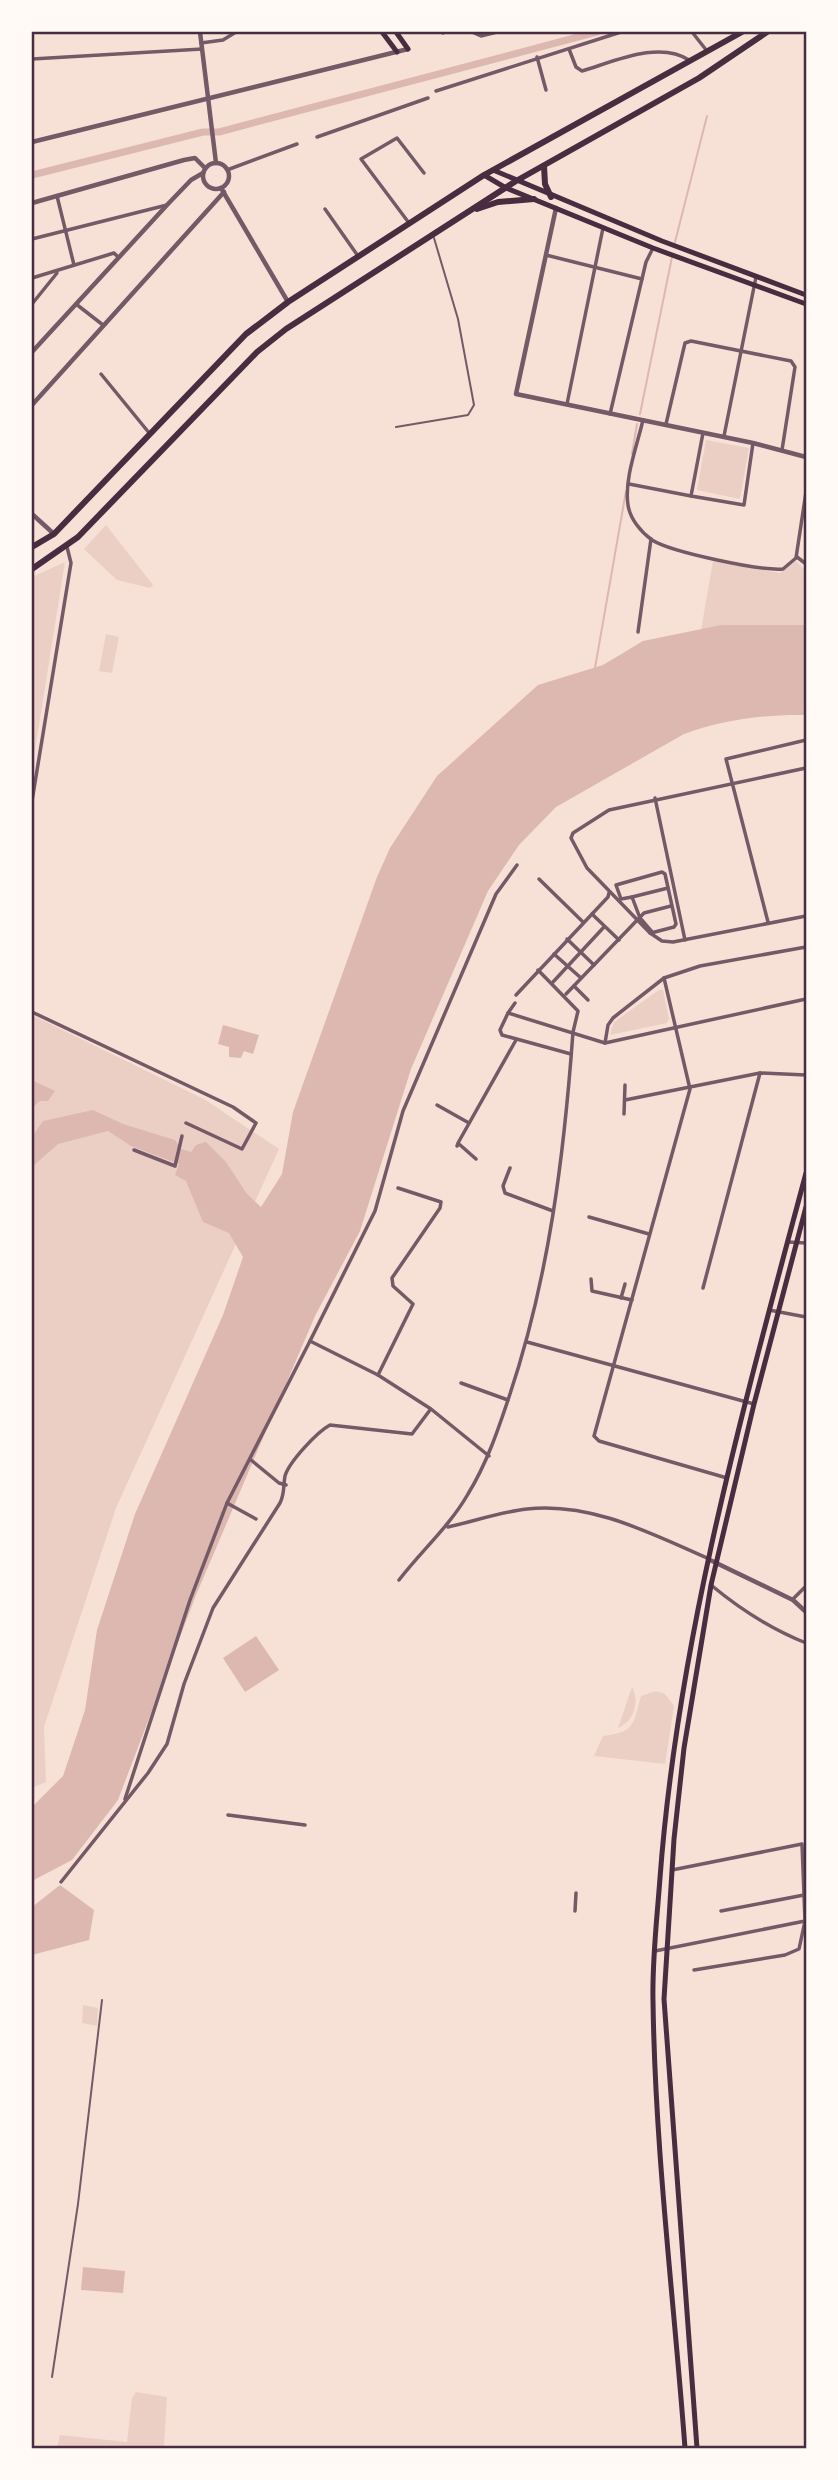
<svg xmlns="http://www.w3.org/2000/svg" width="838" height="2480" viewBox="0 0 838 2480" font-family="'Sofia Sans Condensed',sans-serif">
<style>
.green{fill:#ebcfc5}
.water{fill:#dcb8b0}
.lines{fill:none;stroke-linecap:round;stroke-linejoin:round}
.stream{stroke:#dcb8b0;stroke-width:2}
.canal{stroke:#dcb8b0;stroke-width:7}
.service{stroke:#755966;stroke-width:2}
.minor{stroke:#755966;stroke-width:3.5}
.tertiary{stroke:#755966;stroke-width:4.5}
.secondary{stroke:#4a2c40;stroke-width:5}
.primary{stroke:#4a2c40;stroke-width:6}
.neatline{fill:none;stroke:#4a2c40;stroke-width:2.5}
</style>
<rect width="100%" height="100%" fill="#f7e1d7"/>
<g class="green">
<path d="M706 440 749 448 740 499 697 490Z"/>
<path d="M106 525 153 585 150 588 117 580 84 549Z"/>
<path d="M713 561 780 573 796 561 806 571V625H721L701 630Z"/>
<path d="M65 562 32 769V577Z"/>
<path d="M106 634 119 637 112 673 99 671Z"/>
<path d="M659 990H663L669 1019 667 1023 610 1035 614 1022Z"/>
<path d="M32 1015 204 1099 279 1149 116 1508 44 1727 46 1782 32 1788Z"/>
<path d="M632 1687C640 1702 634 1721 618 1728Z"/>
<path d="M656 1691 665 1694 674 1706 665 1764 594 1756 603 1736C636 1732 633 1724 641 1696Z"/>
<path d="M83 2005 98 2008 97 2026 82 2023Z"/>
<path d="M136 2392 167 2397 164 2446 189 2448H57L60 2435 127 2442 132 2398Z"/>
</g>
<g class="water">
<path d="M721 625H806V715C767 714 721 720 684 734L556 807 519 845 488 891 411 1069 360 1231 315 1316 196 1595 118 1800 72 1860 32 1881V1807L63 1776 85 1710 97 1630 135 1514 223 1315 243 1257 229 1233 203 1222 186 1181 175 1175 179 1164 131 1146 108 1131 58 1144 32 1167V1137L43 1121 93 1110 123 1124 175 1140 181 1149 191 1152 196 1145 206 1142 226 1162 247 1194 261 1207 282 1174 293 1112 377 877 390 848 437 776 538 685 603 665 643 641Z"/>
<path d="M223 1025 259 1035 253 1054 244 1051 241 1058 229 1057V1047L218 1044Z"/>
<path d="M32 1080 55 1091 48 1101H40L32 1108Z"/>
<path d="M256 1636 279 1670 245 1692 223 1658Z"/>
<path d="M60 1885 94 1910 89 1940 32 1955V1907Z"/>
<path d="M83 2267 125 2271 123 2293 81 2290Z"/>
</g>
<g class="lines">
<g class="stream">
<path d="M675 242 707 116"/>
<path d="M640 414 672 257"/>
<path d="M632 454 637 424"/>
<path d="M595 668 626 491"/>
</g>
<path class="canal" d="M32 175 203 132H219L597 32"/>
<g class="service">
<path d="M396 427 468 415 474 405 458 319 434 238"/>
<path d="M52 2377 78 2204 102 2000"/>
</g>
<g class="minor">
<path d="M472 32 481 36 497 32"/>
<path d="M692 32 707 51"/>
<path d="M443 33 445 32"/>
<path d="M201 43 223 40 236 32"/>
<path d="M569 49 576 67 582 71C613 62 659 40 689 60"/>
<path d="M537 57 546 90"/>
<path d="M32 59 202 49"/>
<path d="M436 91 621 32"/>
<path d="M317 137 428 98"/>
<path d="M227 170 297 144"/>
<path d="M57 196 74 265"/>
<path d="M325 209 358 256"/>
<path d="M409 223 361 159 397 138 424 173"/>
<path d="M32 239 167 205"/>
<path d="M546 255 642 279"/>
<path d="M32 278 114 253 118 257"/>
<path d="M32 304 57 273"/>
<path d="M76 304 103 325"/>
<path d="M101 374 150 434"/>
<path d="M567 404 603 228"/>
<path d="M610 414 646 262 653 248"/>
<path d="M643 420C637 446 624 479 628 505 630 519 641 532 652 540 671 552 760 571 783 569L796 558 806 492"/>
<path d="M666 424 685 343 691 341 791 361 795 367 782 450"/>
<path d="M703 433 691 496 744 505 753 443"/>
<path d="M724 436 756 277"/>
<path d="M629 484 691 496"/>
<path d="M797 557 806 564"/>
<path d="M638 632 651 539"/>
<path d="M806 768 609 810 573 833 571 838 587 868 650 933 662 941 673 942 806 916"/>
<path d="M655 798 685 940"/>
<path d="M32 801 71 563 67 547"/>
<path d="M539 879 583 922"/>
<path d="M632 897 668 888"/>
<path d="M592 914 619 940"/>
<path d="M768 922 726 759 806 740"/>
<path d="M650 933H651L674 927 676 924 665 874 662 872 616 885 621 899 632 897 640 918 653 933"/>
<path d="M567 939 594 965"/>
<path d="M554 954 581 978"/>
<path d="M664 978 690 1089 594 1436 599 1441 727 1478"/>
<path d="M553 982 604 927"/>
<path d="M574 986 588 1000"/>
<path d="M566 994 644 913 671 906"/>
<path d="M516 995 608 897 609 893"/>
<path d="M32 1012 233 1107 256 1123 242 1149 186 1123"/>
<path d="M508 1013 515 1003"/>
<path d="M605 1043 608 1025 613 1018 664 978 700 966 806 947"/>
<path d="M571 1054 502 1035 500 1030 508 1013 605 1043 806 999"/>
<path d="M625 1100 760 1073 806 1075"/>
<path d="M437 1105 469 1123"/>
<path d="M624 1114 625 1085"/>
<path d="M134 1150 175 1166 182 1136"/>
<path d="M476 1159 459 1144 457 1146 458 1143 516 1040"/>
<path d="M510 1168 503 1186 505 1193 553 1211"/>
<path d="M589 1217 649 1234"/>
<path d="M788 1242 806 1243"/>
<path d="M591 1279 592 1291 632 1300"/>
<path d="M703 1288 760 1073"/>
<path d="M621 1298 625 1284"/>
<path d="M769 1310 806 1317"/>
<path d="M527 1342 754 1404"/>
<path d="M378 1375 413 1304 393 1286 392 1278 440 1208 441 1202 398 1188"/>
<path d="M461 1383 508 1400"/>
<path d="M489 1456 431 1409 378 1375 310 1341 375 1211 403 1111 496 894 517 865"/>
<path d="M251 1460 279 1483 286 1485"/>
<path d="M227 1503 256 1519"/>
<path d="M448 1527C475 1521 500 1512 527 1509 591 1502 650 1533 707 1558"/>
<path d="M399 1580C422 1550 449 1527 468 1494 487 1463 498 1430 509 1397 549 1278 564 1156 573 1032L578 1011 538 970"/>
<path d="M711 1585C741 1610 771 1629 806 1643"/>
<path d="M793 1599 806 1586"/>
<path d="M125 1799 190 1600 227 1503 310 1341"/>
<path d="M228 1815 305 1825"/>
<path d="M672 1870 802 1844 805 1921 799 1949 785 1955 694 1970"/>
<path d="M61 1882 148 1773 167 1744 184 1684 213 1608 280 1503C285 1493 283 1486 285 1476 289 1462 317 1432 330 1425L412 1434 430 1410"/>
<path d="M575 1911 576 1893"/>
<path d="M721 1911 804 1895"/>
<path d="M655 1951 805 1921"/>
</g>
<g class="tertiary">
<path d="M200 32 216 163"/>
<path d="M32 142 408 49"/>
<circle cx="216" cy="176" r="13"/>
<path d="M221 188 288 302"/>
<path d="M32 203 184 160 195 158 205 168"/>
<path d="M556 208 516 394 753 443 806 457"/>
<path d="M32 352 167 205 191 180 203 173"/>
<path d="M32 405 224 192"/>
<path d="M32 514 54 534"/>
<path d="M708 1559 793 1600 806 1612"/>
</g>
<g class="secondary">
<path d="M382 32 397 52"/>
<path d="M396 32 408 49"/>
<path d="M493 170 662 241 806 295"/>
<path d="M484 175 506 188 653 248 806 304"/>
<path d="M685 2448C674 2300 655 2150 653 2001 652 1960 657 1919 660 1878 678 1638 744 1405 806 1173"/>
<path d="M697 2448 664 1999 674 1839 684 1748 711 1585 754 1404 806 1207"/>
</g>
<g class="primary">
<path d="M544 166 545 184 551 197"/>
<path d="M477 209 498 202 534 199"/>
<path d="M32 547 54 534 246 334 288 302 484 175 742 32"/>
<path d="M32 569 78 537 257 352 286 329 516 181 699 78 767 32"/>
</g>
</g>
<rect width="838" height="2480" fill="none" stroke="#fffaf5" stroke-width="66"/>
<rect x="33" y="33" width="772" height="2414" class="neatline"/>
</svg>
